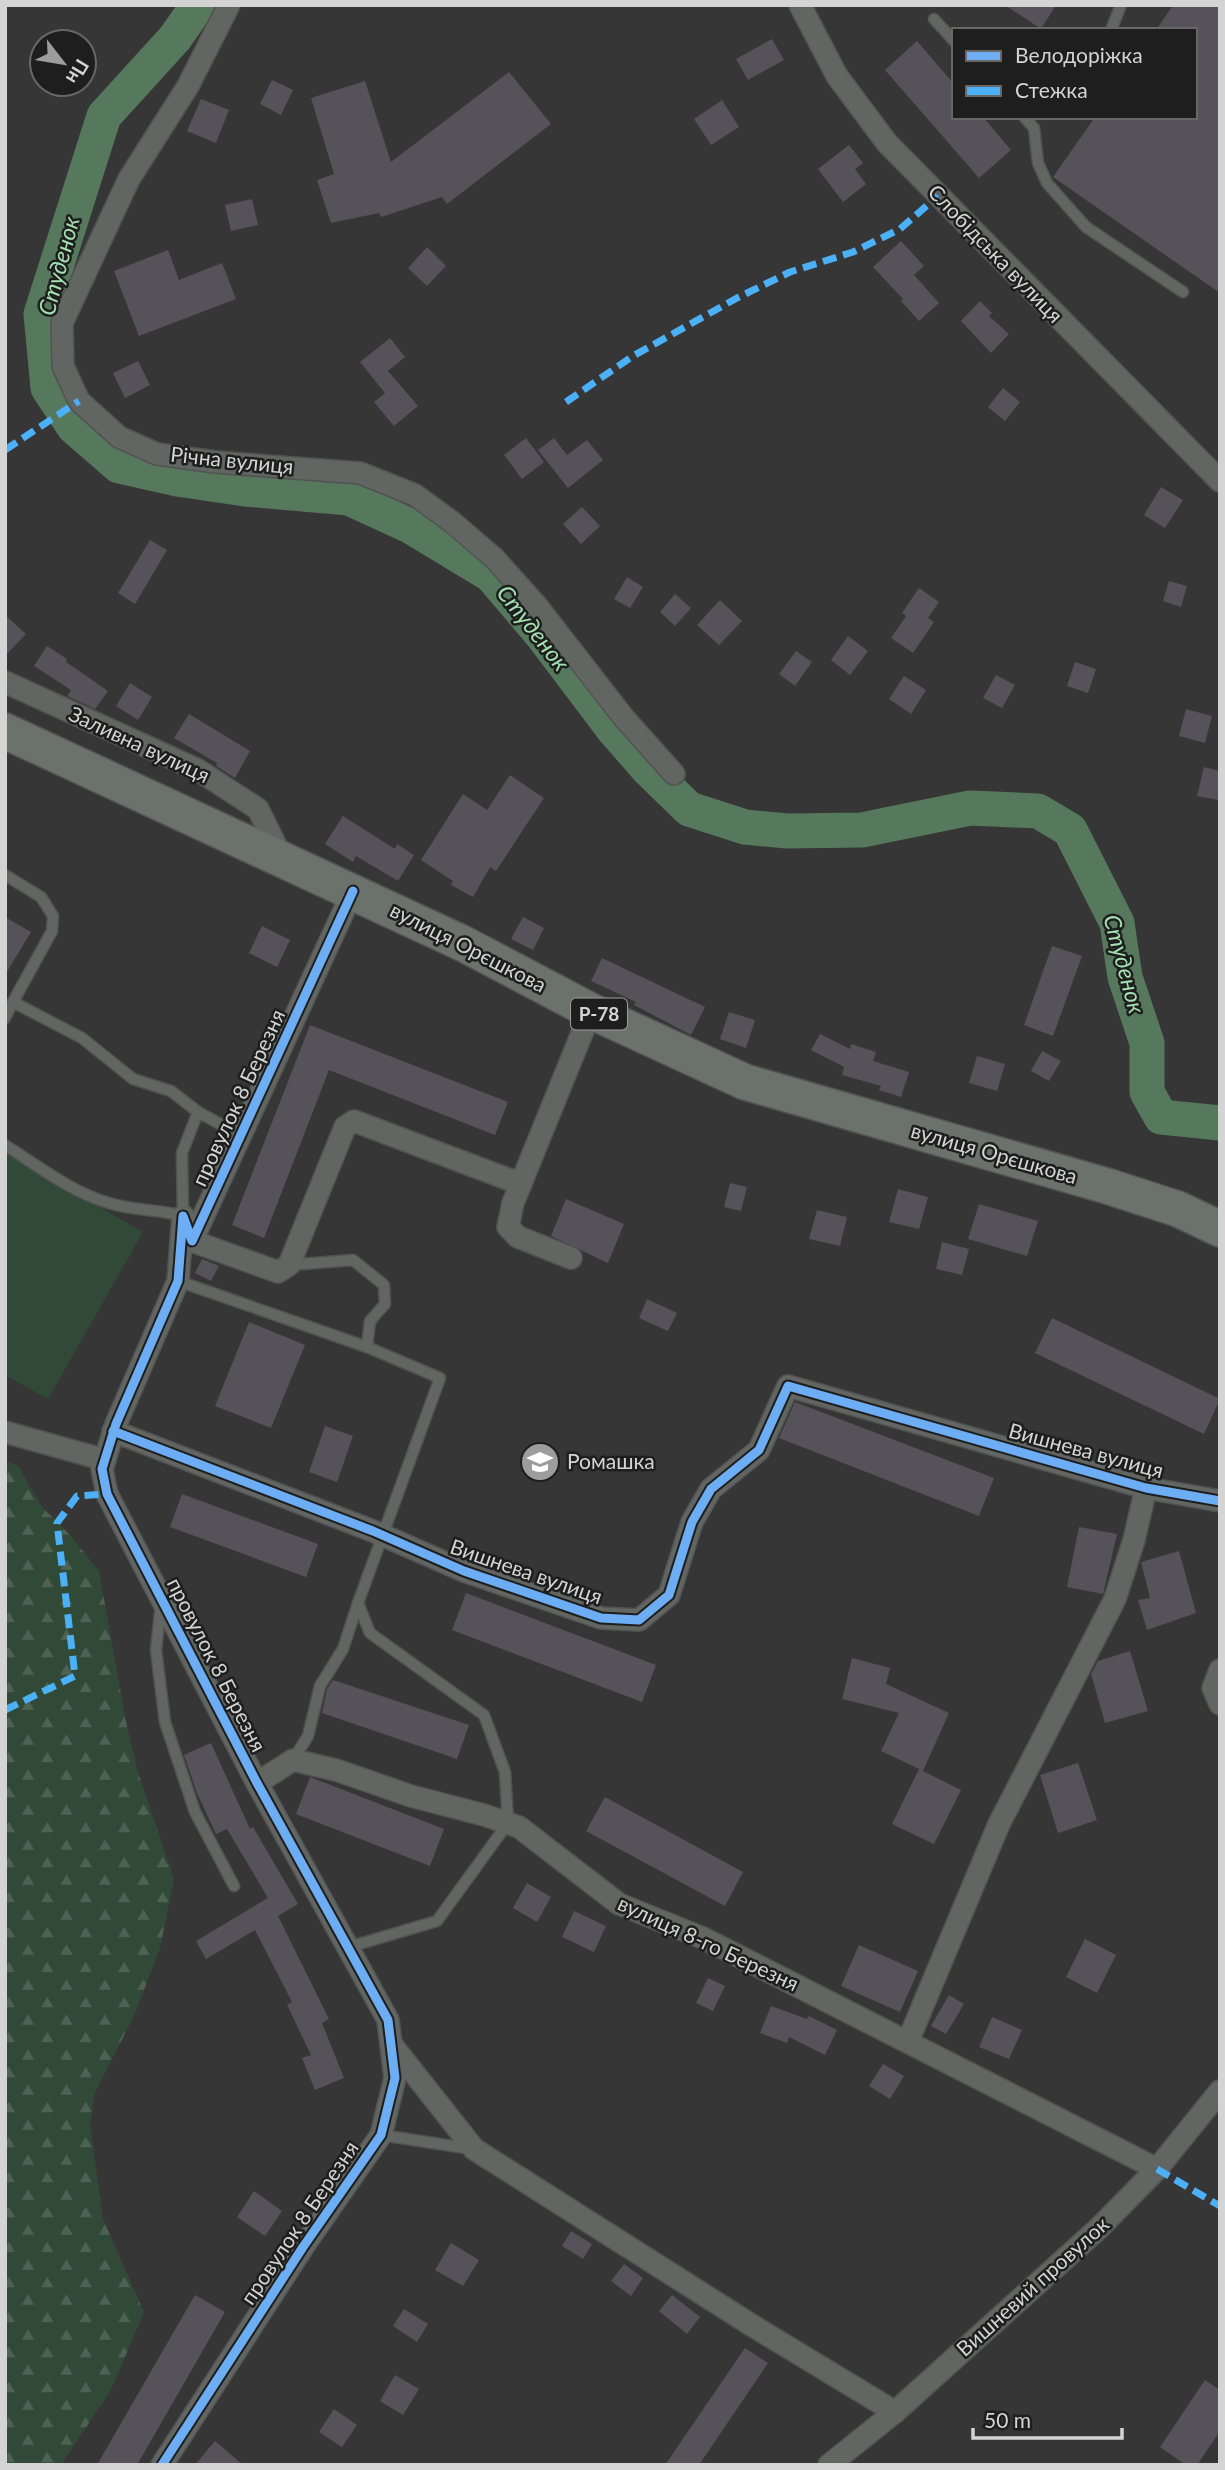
<svg xmlns="http://www.w3.org/2000/svg" width="1225" height="2470" viewBox="0 0 1225 2470" font-family="Lato,sans-serif">
<style>
.green{fill:#314937}
.forest{fill:url(#forest-firs)}
.lines{fill:none;stroke-linecap:round;stroke-linejoin:round}
.river{stroke:#56785d;stroke-width:35}
.building{fill:#55525a}
.lane-casing{stroke:#525252;stroke-width:13}
.street-casing{stroke:#525252;stroke-width:24}
.primary-casing{stroke:#525252;stroke-width:38}
.lane{stroke:#626663;stroke-width:10}
.street{stroke:#626663;stroke-width:21}
.primary{stroke:#6b726c;stroke-width:35}
.quiet{stroke:#4cb0f7;stroke-width:7;stroke-dasharray:14 7;stroke-linecap:butt}
.cycleway-casing{stroke:#1d1e1d;stroke-width:13}
.cycleway{stroke:#6dadf4;stroke-width:9}
.labels{text-anchor:middle;stroke-width:5;stroke-linejoin:round;paint-order:stroke}
.shield{fill:#1d1e1d;stroke:#9c9d9c;stroke-width:2}
.shield-label{font-size:19px;font-weight:bold;fill:#d3d4d3}
.street-label{font-size:21px;fill:#d3d4d3;stroke:#1d1e1d}
.poi-label{font-size:21px;fill:#d3d4d3;stroke:#1d1e1d;text-anchor:start}
.water-label{font-size:23px;font-style:italic;fill:#a4e1b1;stroke:#1d1e1d}
</style>
<defs>
<pattern id="forest-firs" width="22" height="20" patternUnits="userSpaceOnUse" patternTransform="scale(1.75)"><rect width="22" height="20" fill="#314937"/><path d="M5 1l3.5 6h-7zM16 11l3.5 6h-7z" fill="#4e6253"/></pattern>
</defs>
<rect width="100%" height="100%" fill="#363636"/>
<path class="green" d="M5 1153 143 1232 48 1399 5 1375Z"/>
<path class="forest" d="M5 1461 18 1466 42 1507 71 1536 99 1571 126 1722 138 1772 174 1879 160 1948 134 2016 95 2092 90 2125 103 2219 144 2312 111 2390 61 2465H5Z"/>
<g class="lines">
<path class="river" d="M198 5 175 38 104 116 41 314 48 388 74 427 119 466 177 479 245 489 349 498 410 526 491 575 542 635 613 729 648 769 689 809 745 827 787 831 862 830 970 808 1038 811 1070 830 1117 923 1125 977 1147 1043V1092L1161 1117 1220 1123"/>
</g>
<g class="building">
<path d="M1005 5H1056L1041 29Z"/>
<path d="M1173 5H1220V293L1053 177 1095 117H1195V30H1156Z"/>
<path d="M772 39 784 60 748 80 736 59Z"/>
<path d="M917 41 954 84V117H983L1011 150 979 178 885 70Z"/>
<path d="M509 72 551 124 447 204 442 197 381 217 379 213 331 223 317 180 334 174 311 98 365 81 391 162Z"/>
<path d="M272 80 293 90 281 115 260 104Z"/>
<path d="M201 99 229 110 216 143 187 131Z"/>
<path d="M722 100 739 127 711 145 694 119Z"/>
<path d="M849 145 863 163 855 169 866 184 843 202 818 169Z"/>
<path d="M252 199 258 225 231 231 225 205Z"/>
<path d="M901 241 924 266 914 275 939 303 919 321 901 301 903 299 873 267Z"/>
<path d="M427 247 446 266 427 286 408 268Z"/>
<path d="M168 250 179 280 222 263 236 299 139 336 114 271Z"/>
<path d="M980 301 992 313 989 316 1009 334 991 353 961 321Z"/>
<path d="M390 338 405 357 388 371 418 406 394 426 374 402 385 393 360 362Z"/>
<path d="M138 361 150 385 125 398 113 373Z"/>
<path d="M1003 388 1020 402 1005 421 988 407Z"/>
<path d="M526 438 544 462 522 479 504 455Z"/>
<path d="M554 438 567 455 587 440 603 460 568 488 538 450Z"/>
<path d="M1161 487 1183 500 1165 528 1144 515Z"/>
<path d="M582 507 600 526 581 544 563 524Z"/>
<path d="M150 540 167 550 135 604 118 593Z"/>
<path d="M627 577 643 587 630 608 614 599Z"/>
<path d="M1169 581 1187 586 1181 607 1163 601Z"/>
<path d="M919 588 939 602 928 618 934 622 913 653 891 638 906 616 902 613Z"/>
<path d="M675 594 691 608 675 626 660 612Z"/>
<path d="M720 600 742 621 719 645 697 625Z"/>
<path d="M5 615 26 634 5 656Z"/>
<path d="M848 636 868 651 850 675 831 660Z"/>
<path d="M47 646 67 659 66 662 108 691 95 709 67 696 71 690 34 666Z"/>
<path d="M796 651 812 662 795 686 779 674Z"/>
<path d="M1075 662 1096 669 1088 693 1067 686Z"/>
<path d="M996 675 1015 685 1002 708 983 698Z"/>
<path d="M904 676 926 690 911 714 889 699Z"/>
<path d="M130 683 152 697 138 720 116 706Z"/>
<path d="M1186 709 1212 716 1205 743 1179 736Z"/>
<path d="M189 714 250 751 235 778 216 766 217 763 174 738Z"/>
<path d="M1204 767 1220 771 1218 800 1197 796Z"/>
<path d="M510 775 544 798 496 871 490 867 473 897 451 885 453 881 421 860 463 794 487 810Z"/>
<path d="M343 816 395 849 397 844 414 855 398 881 356 856 353 862 325 844Z"/>
<path d="M5 917 31 932 5 975Z"/>
<path d="M523 917 544 928 533 950 511 939Z"/>
<path d="M262 926 290 940 277 967 249 953Z"/>
<path d="M1052 946 1082 956 1053 1036 1024 1025Z"/>
<path d="M602 958 705 1007 691 1035 634 1005 636 1002 591 981Z"/>
<path d="M729 1012 755 1020 746 1048 720 1039Z"/>
<path d="M310 1025 508 1102 495 1135 329 1070 264 1238 232 1225Z"/>
<path d="M820 1034 850 1049 851 1044 876 1052 873 1061 909 1072 901 1097 879 1090 881 1086 842 1075 844 1067 811 1050Z"/>
<path d="M1042 1051 1061 1061 1049 1081 1031 1071Z"/>
<path d="M977 1056 1005 1064 997 1091 969 1083Z"/>
<path d="M730 1183 747 1187 741 1211 724 1207Z"/>
<path d="M898 1189 928 1197 919 1229 889 1222Z"/>
<path d="M566 1199 624 1224 608 1263 551 1236Z"/>
<path d="M979 1204 1038 1221 1027 1256 968 1239Z"/>
<path d="M817 1210 847 1217 840 1246 809 1239Z"/>
<path d="M942 1242 969 1249 962 1275 936 1269Z"/>
<path d="M202 1259 219 1266 211 1281 195 1273Z"/>
<path d="M647 1299 677 1313 668 1331 639 1318Z"/>
<path d="M1052 1318 1220 1399 1204 1434 1035 1353Z"/>
<path d="M249 1322 305 1345 271 1428 215 1406Z"/>
<path d="M795 1402 994 1478 979 1516 779 1438Z"/>
<path d="M325 1426 353 1436 337 1482 309 1472Z"/>
<path d="M182 1494 318 1544 306 1577 170 1527Z"/>
<path d="M1079 1527 1117 1534 1103 1594 1067 1587Z"/>
<path d="M1179 1551 1196 1613 1147 1630 1138 1600 1150 1598 1141 1562Z"/>
<path d="M466 1593 656 1665 642 1702 452 1630Z"/>
<path d="M1130 1651 1148 1711 1105 1723 1091 1674 1098 1661Z"/>
<path d="M852 1658 890 1668 886 1684 949 1713 923 1771 961 1790 934 1844 892 1824 919 1769 881 1751 899 1713 842 1699Z"/>
<path d="M333 1680 469 1725 457 1759 322 1713 327 1689Z"/>
<path d="M211 1743 250 1829 253 1827 298 1904 278 1916 329 2019 322 2023 344 2078 315 2090 302 2058 311 2055 287 2005 292 2002 255 1930 206 1959 196 1941 268 1898 227 1829 216 1834 197 1793 184 1755Z"/>
<path d="M1078 1763 1097 1820 1058 1833 1040 1775Z"/>
<path d="M310 1777 444 1829 430 1866 296 1814Z"/>
<path d="M605 1797 743 1872 725 1906 586 1831Z"/>
<path d="M527 1883 551 1897 537 1922 513 1908Z"/>
<path d="M574 1911 606 1926 594 1952 562 1937Z"/>
<path d="M1085 1939 1116 1955 1097 1993 1066 1977Z"/>
<path d="M859 1945 918 1971 900 2012 841 1986Z"/>
<path d="M708 1978 725 1986 713 2011 696 2003Z"/>
<path d="M949 1995 964 2004 946 2034 931 2026Z"/>
<path d="M771 2006 807 2019 809 2016 837 2030 825 2055 789 2037 787 2043 760 2033Z"/>
<path d="M992 2017 1022 2030 1009 2059 979 2047Z"/>
<path d="M883 2064 904 2076 890 2099 869 2086Z"/>
<path d="M254 2191 282 2211 265 2236 237 2217Z"/>
<path d="M571 2231 592 2244 583 2259 562 2246Z"/>
<path d="M451 2243 479 2260 463 2286 435 2270Z"/>
<path d="M624 2264 643 2278 631 2296 611 2281Z"/>
<path d="M195 2295 225 2312 137 2465H97Z"/>
<path d="M672 2295 700 2317 687 2334 659 2311Z"/>
<path d="M404 2309 428 2324 417 2342 393 2326Z"/>
<path d="M745 2348 768 2363 699 2465H665Z"/>
<path d="M395 2375 419 2389 403 2415 380 2401Z"/>
<path d="M1205 2380 1220 2390V2431L1197 2465H1186L1160 2447Z"/>
<path d="M334 2409 357 2425 342 2447 319 2432Z"/>
<path d="M215 2441 243 2465H195Z"/>
</g>
<g class="lines">
<defs>
<g id="lane">
<path d="M934 19 954 41"/>
<path d="M1111 30 1121 5"/>
<path d="M1024 117 1034 128 1038 163 1047 183 1086 227 1183 292"/>
<path d="M5 875 41 897 53 916 52 931 13 1002 82 1038 133 1079 171 1091 198 1112 242 1136"/>
<path d="M5 1018 13 1002"/>
<path d="M5 1145C38 1166 71 1192 109 1203 133 1211 159 1209 183 1216L182 1153 198 1112"/>
<path d="M289 1265 353 1260 384 1285 385 1304 370 1321 367 1347"/>
<path d="M178 1281 367 1347 440 1378 358 1603 370 1633 484 1715 505 1772 508 1823 437 1921 349 1947"/>
<path d="M161 1604 156 1650 165 1722 195 1812 234 1886"/>
<path d="M293 1760 308 1736 320 1686 343 1649 358 1603"/>
<path d="M381 2135 472 2149"/>
</g>
<g id="street">
<path d="M229 5 188 86 129 179 62 323 63 366 79 401 119 437 157 454 215 462 360 473 415 495 452 522 494 558 537 606 624 718 674 774"/>
<path d="M800 5 837 76 887 143 1220 481"/>
<path d="M5 682 198 770 258 809 282 858"/>
<path d="M192 1241 278 1272 289 1265 345 1127 354 1121 521 1184"/>
<path d="M571 1258 518 1237 508 1227 513 1203 591 1011"/>
<path d="M113 1431 373 1531 464 1571 601 1618 639 1620 669 1595 692 1522 711 1489 759 1450 788 1386 1146 1488 1220 1501"/>
<path d="M5 1432 105 1460"/>
<path d="M1220 1670 1213 1688 1220 1704"/>
<path d="M257 1783 293 1760 336 1770 411 1796 484 1815 519 1827 619 1904 703 1938 1157 2169"/>
<path d="M908 2041 999 1824 1115 1599 1134 1540 1146 1488"/>
<path d="M391 2044 474 2149 753 2326 895 2412"/>
<path d="M162 2465 303 2247 381 2135 395 2078 388 2020 257 1783 107 1494 102 1469 116 1424 178 1281 183 1216 192 1241 353 891"/>
<path d="M829 2465 895 2412 1099 2228 1157 2169 1220 2091"/>
</g>
<path id="primary" d="M5 731 462 943 591 1011 745 1082 1107 1186 1178 1209 1220 1229"/>
</defs>
<use href="#lane" class="lane-casing"/>
<use href="#street" class="street-casing"/>
<use href="#primary" class="primary-casing"/>
<use href="#lane" class="lane"/>
<use href="#street" class="street"/>
<use href="#primary" class="primary"/>
<g class="quiet">
<path d="M566 402 633 356 737 298 790 272 853 252 900 229 938 196"/>
<path d="M5 450 79 401"/>
<path d="M5 1710 75 1676 57 1523 77 1496 107 1494"/>
<path d="M1157 2169 1220 2206"/>
</g>
<defs>
<g id="cycleway">
<path d="M113 1431 373 1531 464 1571 601 1618 639 1620 669 1595 692 1522 711 1489 759 1450 788 1386 1146 1488 1220 1501"/>
<path d="M162 2465 303 2247 381 2135 395 2078 388 2020 257 1783 107 1494 102 1469 116 1424 178 1281 183 1216 192 1241 353 891"/>
</g>
</defs>
<use href="#cycleway" class="cycleway-casing"/>
<use href="#cycleway" class="cycleway"/>
</g>
<defs>
<symbol id="school-disc" viewBox="-11 -11 22 22"><circle r="9.5" fill="#9c9d9c" stroke="#1d1e1d"/><path d="M0-5L7-2L0 1L-7-2ZM-4 1L0 2.5L4 1V4Q0 6-4 4Z" fill="#fff"/></symbol>
</defs>
<g fill-rule="evenodd">
<use href="#school-disc" x="518" y="1440" width="44" height="44"/>
</g>
<g class="labels">
<rect class="shield" x="571" y="998.5" width="56" height="31" rx="5"/>
<g class="shield-label">
<text x="599" y="1021">Р-78</text>
</g>
<g class="street-label">
<text transform="translate(995 254) rotate(46)" y="7">Слобідська вулиця</text>
<text transform="translate(232 461) rotate(6)" y="7">Річна вулиця</text>
<text transform="translate(139 745) rotate(25)" y="7">Заливна вулиця</text>
<text transform="translate(468 948) rotate(27)" y="7">вулиця Орєшкова</text>
<text transform="translate(239 1098) rotate(-65)" y="7">провулок 8 Березня</text>
<text transform="translate(994 1154) rotate(16)" y="7">вулиця Орєшкова</text>
<text transform="translate(1086 1451) rotate(15)" y="7">Вишнева вулиця</text>
<text transform="translate(526 1572) rotate(19)" y="7">Вишнева вулиця</text>
<text transform="translate(216 1665) rotate(63)" y="7">провулок 8 Березня</text>
<text transform="translate(708 1944) rotate(25)" y="7">вулиця 8-го Березня</text>
<text transform="translate(300 2223) rotate(-56)" y="7">провулок 8 Березня</text>
<text transform="translate(1033 2287) rotate(-42)" y="7">Вишневий провулок</text>
</g>
<g class="poi-label">
<text x="567" y="1469">Ромашка</text>
</g>
<g class="water-label">
<text transform="translate(59 266) rotate(-75)" y="8">Студенок</text>
<text transform="translate(533 628) rotate(52)" y="8">Студенок</text>
<text transform="translate(1124 964) rotate(75)" y="8">Студенок</text>
</g>
</g>
<rect width="1225" height="2470" fill="none" stroke="#d3d4d3" stroke-width="14"/>
<rect x="952" y="28" width="245" height="91" fill="#1d1e1d" stroke="#666766" stroke-width="2"/>
<rect x="966" y="51" width="35" height="10" fill="#6dadf4" stroke="#666766" stroke-width="2"/>
<text x="1015" y="63" font-size="21" fill="#d3d4d3">Велодоріжка</text>
<rect x="966" y="86" width="35" height="10" fill="#4cb0f7" stroke="#666766" stroke-width="2"/>
<text x="1015" y="98" font-size="21" fill="#d3d4d3">Стежка</text>
<g transform="translate(63 63) rotate(121)"><circle r="33" fill="#1d1e1d" stroke="#666766" stroke-width="2"/>
<path d="M0-5L12 26L0 18L-12 26Z" fill="#9c9d9c"/>
<text y="-10" font-size="19" font-weight="bold" text-anchor="middle" fill="#d3d4d3">Пн</text>
</g>
<path d="M973 2428v10h149v-10" fill="none" stroke="#d3d4d3" stroke-width="3.5"/>
<text x="984" y="2428" font-size="21" fill="#d3d4d3" stroke="#1d1e1d" stroke-width="5" paint-order="stroke">50 m</text>
</svg>
